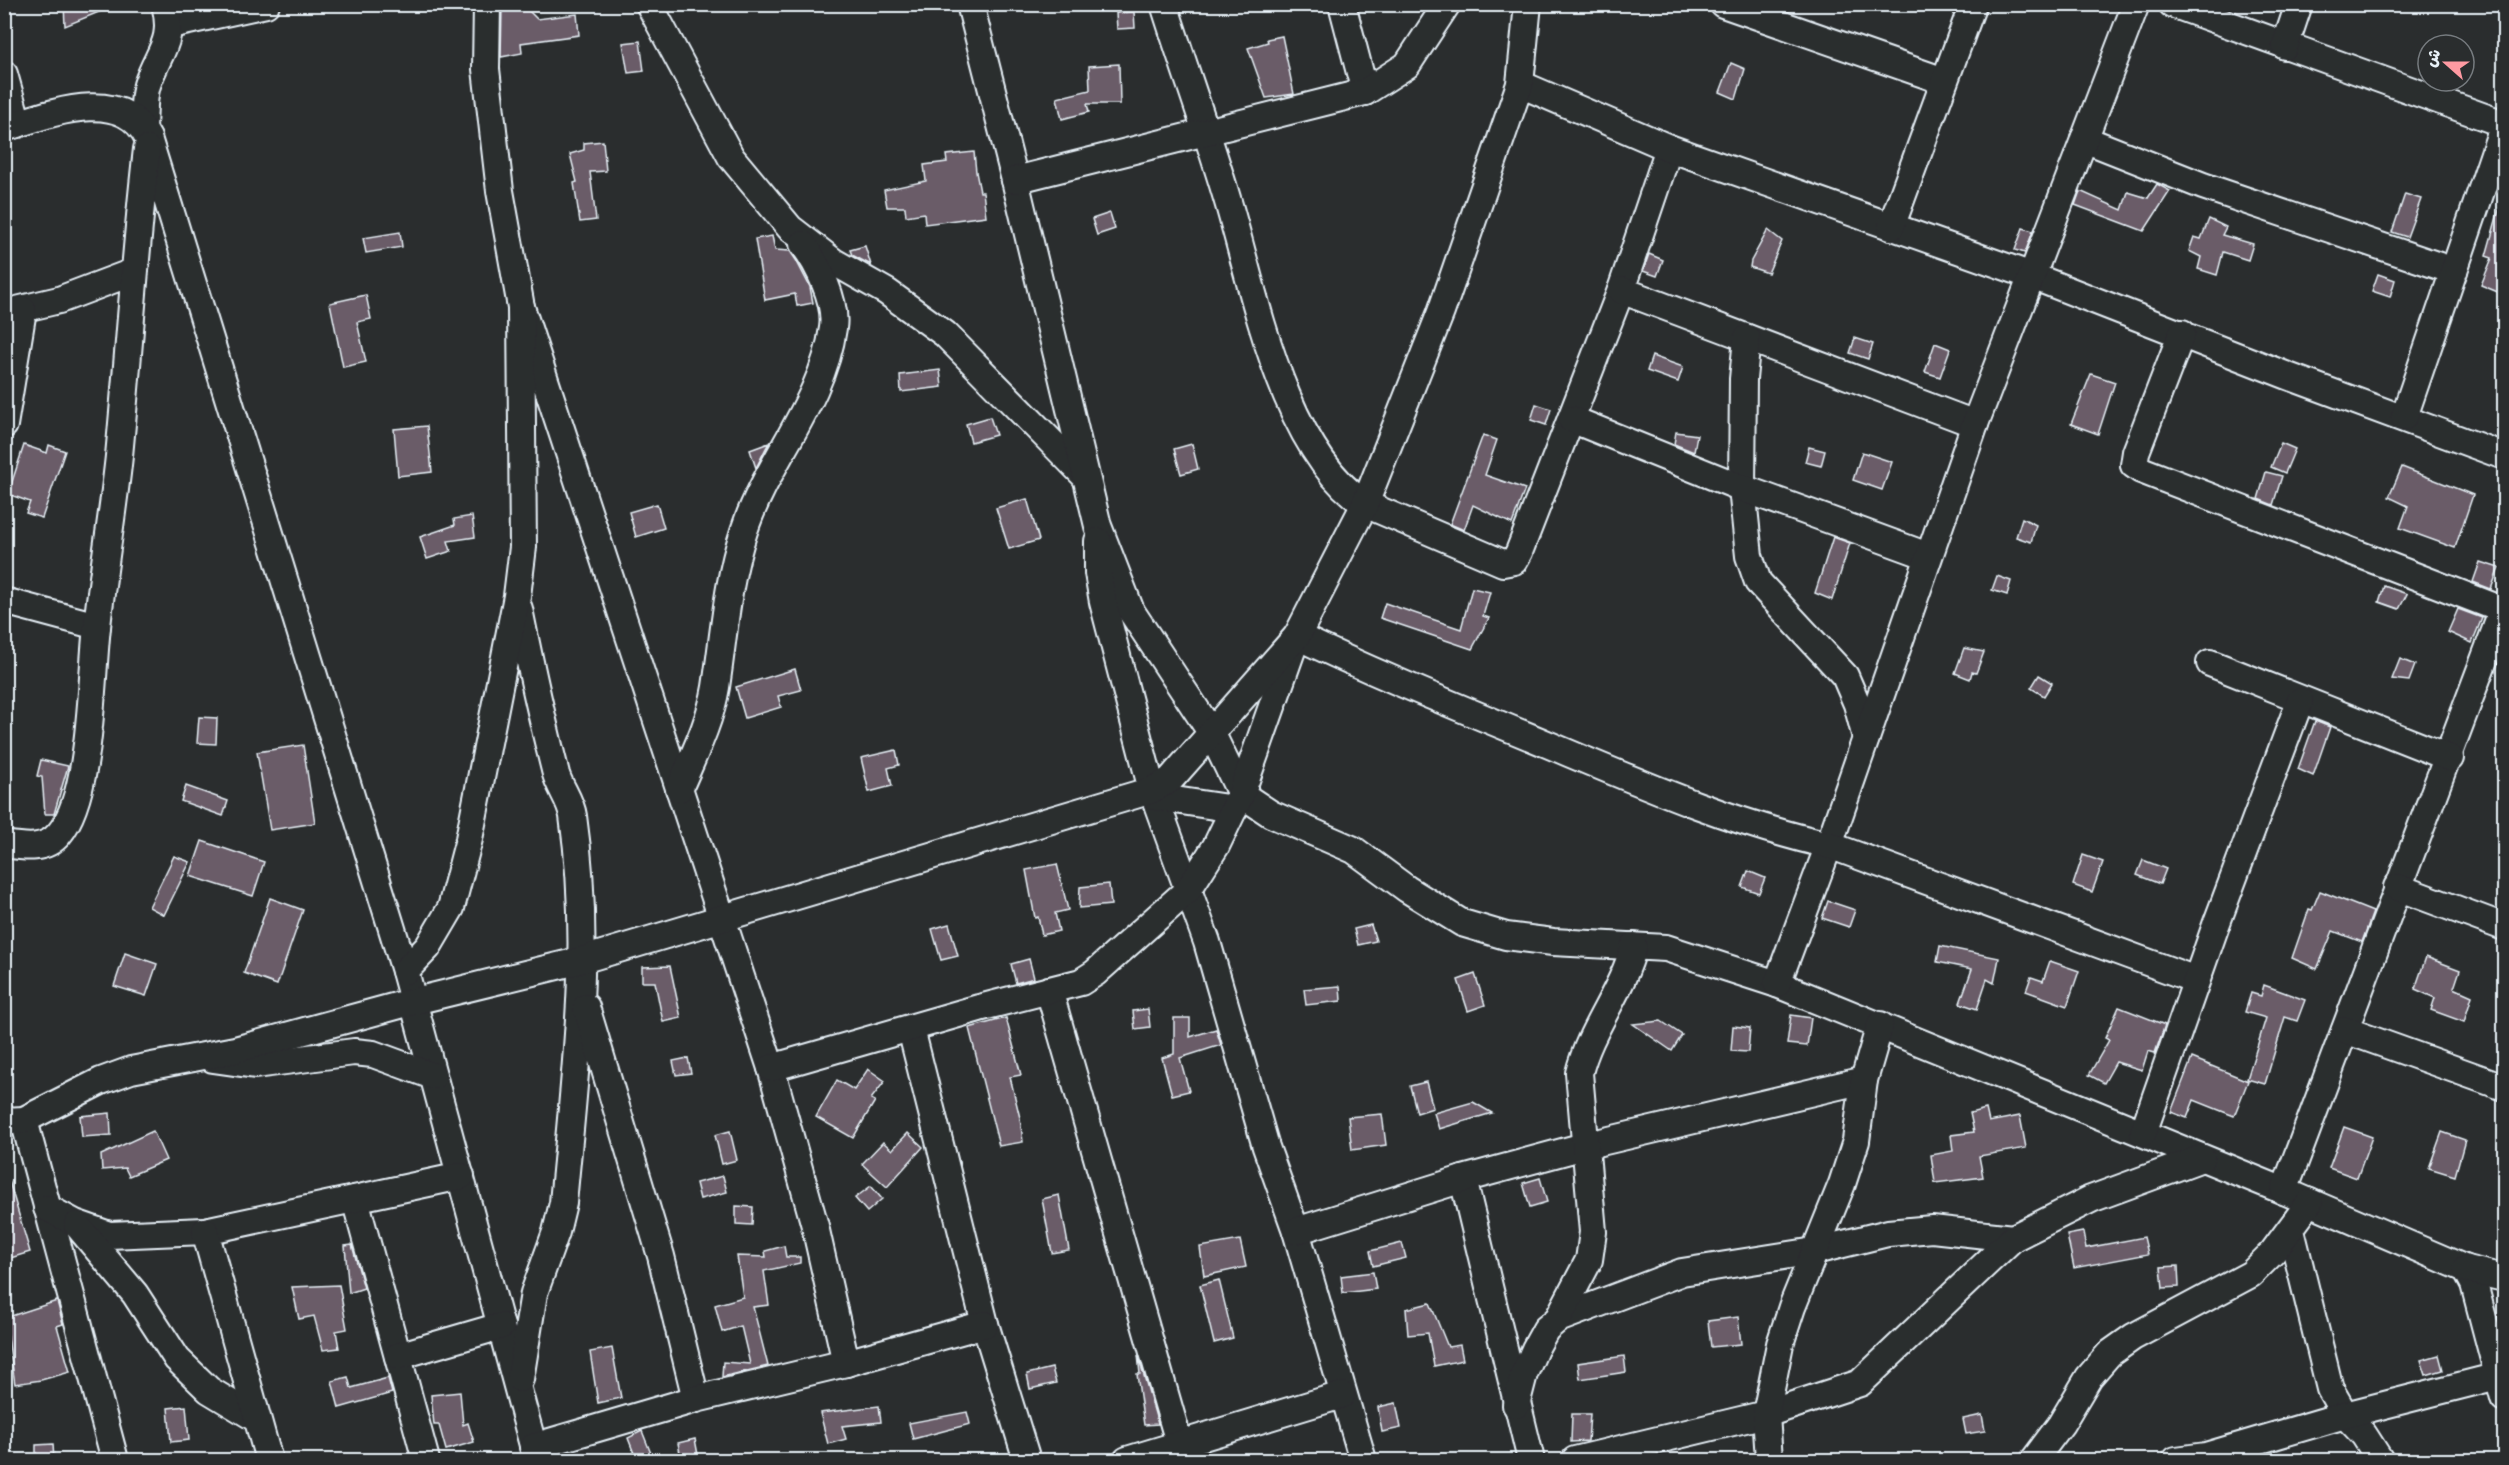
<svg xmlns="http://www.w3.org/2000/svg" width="2509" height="1465" viewBox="0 0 2509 1465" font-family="Kalam,'Playpen Sans Arabic',sans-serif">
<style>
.building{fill:#6a5b67;stroke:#e8f1f8;stroke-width:1.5}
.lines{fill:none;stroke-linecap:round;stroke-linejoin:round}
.minor-casing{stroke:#e8f1f8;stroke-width:30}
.minor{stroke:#2a2d2e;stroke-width:26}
</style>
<rect width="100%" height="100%" fill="#2a2d2e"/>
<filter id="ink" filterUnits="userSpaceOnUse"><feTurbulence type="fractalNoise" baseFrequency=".0167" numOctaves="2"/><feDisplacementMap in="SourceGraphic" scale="12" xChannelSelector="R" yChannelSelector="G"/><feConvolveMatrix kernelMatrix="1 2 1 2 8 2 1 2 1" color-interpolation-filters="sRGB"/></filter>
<g filter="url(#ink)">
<g class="building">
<path d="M64 4H116V5L65 26Z"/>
<path d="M515 4H522L537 19 577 14 579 35 521 43 522 53 501 57 502 7Z"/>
<path d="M1134 12 1135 28 1117 29 1116 13Z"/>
<path d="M1282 36 1294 94 1266 98 1248 48 1268 42 1267 39Z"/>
<path d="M640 41 644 71 628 73 623 43Z"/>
<path d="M1731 63 1745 69 1736 99 1720 92Z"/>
<path d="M1119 64 1120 104H1087L1089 112 1062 119 1057 98 1090 90 1089 66Z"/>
<path d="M603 141 606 171 590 172 596 220 580 222 574 183 577 182 570 154 584 150V143Z"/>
<path d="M974 152 976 172 980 192H983L986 216 925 224 924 213 906 216 905 207H887L884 190 926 181 924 165 947 162 946 155Z"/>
<path d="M2157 184 2170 191 2144 231 2075 205 2080 191 2122 210 2128 192 2148 198Z"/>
<path d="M2405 194 2421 199 2407 237 2392 232Z"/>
<path d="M2500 206 2505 207V295L2481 285 2492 258 2486 256Z"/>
<path d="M1110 213 1115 229 1097 235 1092 219Z"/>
<path d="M2209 219 2226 227 2222 235 2253 244 2248 260 2223 252 2217 275 2198 269 2201 257 2189 251 2194 237 2201 239Z"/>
<path d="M2023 228 2033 231 2025 253 2015 250Z"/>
<path d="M1768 230 1782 241 1768 273 1750 267 1751 261Z"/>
<path d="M400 232 402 247 366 253 363 238Z"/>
<path d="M772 236 775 250 790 251 796 260 810 287 813 303 797 306 795 294 765 300 755 239Z"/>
<path d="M865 246 871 265 852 255 850 250Z"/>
<path d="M1649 254 1663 260 1657 276 1643 271Z"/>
<path d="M2378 274 2395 280 2390 297 2372 291Z"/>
<path d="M366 295 371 319 357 322 366 362 343 367 330 303Z"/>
<path d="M1855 338 1873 344 1868 359 1850 353Z"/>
<path d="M1935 343 1950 349 1940 377 1925 372Z"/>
<path d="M1652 356 1683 367 1678 382 1647 371Z"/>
<path d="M940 370 942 387 901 392 900 375Z"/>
<path d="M2091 374 2115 382 2098 434 2071 424Z"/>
<path d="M1536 404 1551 409 1546 425 1531 420Z"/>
<path d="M990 417 996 435 971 442 966 424Z"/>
<path d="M427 426 432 472 398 476 394 429Z"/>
<path d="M1676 432 1697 435 1694 452 1674 444Z"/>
<path d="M1483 435 1497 440 1485 475 1525 489 1512 524 1473 505 1464 530 1450 524Z"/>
<path d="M769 443 766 448 756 468 750 450Z"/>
<path d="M2281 443 2295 449 2285 473 2271 467Z"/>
<path d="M1192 444 1198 469 1181 474 1174 449Z"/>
<path d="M24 445 47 453 49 445 65 451 42 518 26 513 30 502 8 494Z"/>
<path d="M1809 447 1825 451 1821 466 1805 462Z"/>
<path d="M1862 452 1892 462 1882 490 1853 480Z"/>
<path d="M2402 467 2473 495 2455 548 2400 528 2408 506 2389 497Z"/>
<path d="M2266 472 2282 476 2273 505 2258 499Z"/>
<path d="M1027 499 1039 540 1009 549 996 508Z"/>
<path d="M657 504 664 528 636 537 629 512Z"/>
<path d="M472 516 475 537 448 541 451 551 427 559 420 537 455 525 454 519Z"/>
<path d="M2022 518 2036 525 2031 542 2016 537Z"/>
<path d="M1833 537 1850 543 1832 600 1815 593Z"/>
<path d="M2480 562 2499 568 2491 589 2473 582Z"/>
<path d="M1997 576 2011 581 2007 595 1992 590Z"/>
<path d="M2384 586 2407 594 2399 609 2379 602Z"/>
<path d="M1472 588 1490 592 1483 616 1489 618 1472 649 1380 618 1385 603 1461 629Z"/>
<path d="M2458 609 2482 618 2472 643 2448 632Z"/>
<path d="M1964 648 1984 652 1976 673 1972 672 1970 679 1955 673Z"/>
<path d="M2400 659 2415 665 2409 681 2392 679Z"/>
<path d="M795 669 801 690 778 696 781 707 745 718 736 687Z"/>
<path d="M2039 675 2052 683 2044 696 2031 688Z"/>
<path d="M199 717 217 718 216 744 197 743Z"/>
<path d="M2315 721 2330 727 2313 776 2298 769Z"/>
<path d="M303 745 315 823 270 830 257 752Z"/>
<path d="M896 750 899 765 888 768 892 786 869 792 861 758Z"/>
<path d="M41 760 68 766 54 814H45L42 777 37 776Z"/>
<path d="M186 786 228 801 223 816 181 801Z"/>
<path d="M202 841 264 862 253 896 190 876Z"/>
<path d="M2083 855 2103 862 2092 892 2073 885Z"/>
<path d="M174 856 190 862 164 915 149 907Z"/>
<path d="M2143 860 2166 869 2160 884 2137 875Z"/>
<path d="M1057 864 1068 910 1055 913 1059 931 1042 935 1038 917 1035 918 1026 870Z"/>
<path d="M1748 871 1765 878 1759 893 1742 887Z"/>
<path d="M1109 884 1111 905 1079 908 1080 887Z"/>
<path d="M2320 891 2373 912 2362 942 2333 931 2317 969 2292 958 2309 909 2312 910Z"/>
<path d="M270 898 303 910 277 985 244 973Z"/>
<path d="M1828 901 1855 910 1849 927 1822 918Z"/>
<path d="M949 924 958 956 941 960 932 929Z"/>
<path d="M1371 925 1376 941 1358 945 1354 929Z"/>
<path d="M1940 946 1999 958 1994 983 1987 979 1977 1009 1960 1003 1972 969 1937 962Z"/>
<path d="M125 953 157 964 146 996 114 986Z"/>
<path d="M2426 957 2460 970 2454 988 2472 996 2464 1022 2431 1010 2435 998 2415 989Z"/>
<path d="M1029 959 1034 978 1016 983 1011 964Z"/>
<path d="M2050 961 2079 971 2067 1006 2026 991 2031 977 2043 981Z"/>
<path d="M670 966 681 1018 663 1022 655 982H642V967Z"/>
<path d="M1475 974 1485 1005 1468 1011 1458 980Z"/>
<path d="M2264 985 2305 1000 2297 1021 2285 1017 2265 1084 2247 1079 2266 1018 2245 1012 2251 993 2261 996Z"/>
<path d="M1340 986 1341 1001 1306 1005 1304 989Z"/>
<path d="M2119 1007 2165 1025 2155 1053 2148 1051 2142 1070 2116 1062 2104 1083 2089 1075 2109 1040 2105 1038Z"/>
<path d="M1148 1009 1150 1027 1135 1029 1133 1011Z"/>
<path d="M1791 1015 1811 1018 1807 1046 1787 1044Z"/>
<path d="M1006 1018 1021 1075 1010 1077 1020 1118 1023 1142 999 1146 969 1028Z"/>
<path d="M1174 1018H1190V1037L1216 1029 1221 1045 1180 1058 1189 1091 1172 1095 1162 1058 1174 1054Z"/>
<path d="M1661 1021 1682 1035 1672 1051 1633 1024Z"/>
<path d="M1733 1026 1750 1028 1748 1052 1731 1051Z"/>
<path d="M688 1058 691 1073 676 1075 673 1061Z"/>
<path d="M2192 1058 2248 1081 2234 1116 2194 1100 2187 1118 2171 1112Z"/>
<path d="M868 1069 885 1081 871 1099 875 1101 853 1138 816 1117 837 1080 854 1090Z"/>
<path d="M1426 1082 1433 1108 1417 1113 1410 1086Z"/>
<path d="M1473 1102 1492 1113 1439 1129 1434 1113Z"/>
<path d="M1986 1109 1989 1122 2020 1116 2026 1148 1979 1156 1983 1177 1935 1183 1931 1155 1953 1151 1951 1135 1974 1132 1970 1113Z"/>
<path d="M110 1113 111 1135 82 1137 80 1116Z"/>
<path d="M1382 1114 1386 1145 1352 1150 1348 1117Z"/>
<path d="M2344 1127 2372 1137 2357 1178 2329 1168Z"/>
<path d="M153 1131 166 1160 129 1176 125 1168 102 1170 101 1155Z"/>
<path d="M730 1131 737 1160 722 1164 715 1135Z"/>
<path d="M2442 1132 2465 1140 2455 1176 2429 1168Z"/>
<path d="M908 1133 923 1147 887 1187 862 1164 883 1142 892 1150Z"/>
<path d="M723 1176 727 1192 700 1199 696 1183Z"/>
<path d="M1540 1178 1547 1202 1530 1207 1523 1183Z"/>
<path d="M9 1181 30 1252 4 1260V1182Z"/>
<path d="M871 1186 882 1199 867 1212 855 1198Z"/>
<path d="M1059 1195 1069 1250 1052 1253 1042 1199Z"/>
<path d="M736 1206 753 1207 752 1225 736 1224Z"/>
<path d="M2083 1232 2086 1248 2144 1237 2148 1254 2074 1268 2067 1235Z"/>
<path d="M1240 1240 1246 1267 1204 1276 1200 1247Z"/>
<path d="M1402 1243 1406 1258 1373 1266 1370 1251Z"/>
<path d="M352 1245 364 1288 349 1293 345 1246Z"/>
<path d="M784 1246 786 1257H800V1263L764 1271 769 1305 753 1307 768 1366 722 1377 723 1362 750 1364 741 1326 722 1332 715 1305 743 1297 737 1256 766 1257 765 1251Z"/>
<path d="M2178 1266 2179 1287 2163 1288 2161 1267Z"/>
<path d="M1373 1272 1376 1289 1343 1293 1341 1276Z"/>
<path d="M1219 1280 1233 1338 1214 1343 1200 1285Z"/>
<path d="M339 1285 347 1329 336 1331 339 1348 323 1350 314 1316 299 1319 292 1287Z"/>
<path d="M57 1301 63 1324 57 1326 70 1372 41 1380 15 1384 5 1318Z"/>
<path d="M1430 1303 1448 1347 1460 1345 1463 1360 1434 1366 1428 1333 1408 1335 1406 1309Z"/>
<path d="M1738 1317 1741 1344 1711 1347 1708 1321Z"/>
<path d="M612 1348 621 1398 598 1403 590 1352Z"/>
<path d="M1138 1355 1158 1424 1144 1425 1137 1374H1140Z"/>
<path d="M2439 1355 2443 1370 2426 1375 2421 1360Z"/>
<path d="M1624 1356 1626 1372 1580 1379 1578 1363Z"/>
<path d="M1052 1368 1056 1383 1030 1389 1027 1374Z"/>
<path d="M348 1377 351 1388 388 1378 392 1393 339 1408 332 1381Z"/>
<path d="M460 1392 463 1425 468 1423 474 1442 446 1450 439 1425H434L431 1395Z"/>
<path d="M1396 1403 1401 1428 1382 1432 1378 1407Z"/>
<path d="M186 1406 189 1440 171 1442 168 1408Z"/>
<path d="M879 1406 881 1422 842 1426 846 1439 828 1444 820 1413Z"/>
<path d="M967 1412 970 1424 913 1439 909 1423Z"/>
<path d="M1572 1414H1590L1588 1441 1571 1442Z"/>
<path d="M1982 1415 1985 1431 1966 1434 1963 1419Z"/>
<path d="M642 1431 654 1461H637L628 1438Z"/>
<path d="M695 1439 698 1455 681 1458 678 1443Z"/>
<path d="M53 1444 54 1461H36V1445Z"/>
</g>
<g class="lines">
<defs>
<g id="minor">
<path d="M649 4 731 157 790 228 834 262 887 292 945 334 1084 475"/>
<path d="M970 4 1015 180 1098 526 1131 611 1211 732 1241 794 1271 814 1354 850 1407 889 1462 923 1506 936 1553 942 1666 948 1777 984 2284 1191"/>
<path d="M1164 4C1184 68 1207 131 1226 195 1254 287 1281 449 1365 504L1503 563 1514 561 1519 552 1621 290 1669 148"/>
<path d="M1342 4 1365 92"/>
<path d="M1723 4 1944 81"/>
<path d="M2172 4 2504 124"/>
<path d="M170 25 266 4"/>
<path d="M2285 46 2299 4"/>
<path d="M4 74 18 124"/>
<path d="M1520 84 1669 148 2032 276 2288 376 2504 456"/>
<path d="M143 127C144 113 143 98 147 85 158 51 175 43 165 4"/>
<path d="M4 128C47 115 121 84 148 138L405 971 537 1460"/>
<path d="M2084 139 2203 186 2454 271"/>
<path d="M1015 180 1365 92 1407 65 1447 4"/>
<path d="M1891 227 1973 4"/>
<path d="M1621 290 1975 424"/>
<path d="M521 307 771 1068 815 1226 846 1363"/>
<path d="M4 313 59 300 133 272"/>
<path d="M2182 333 2136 452 2134 465 2141 470 2503 610"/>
<path d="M1747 338 1743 379 1742 488 1749 556 1758 582 1845 676 1857 704 1866 738"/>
<path d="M2404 417 2504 124"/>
<path d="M1571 419 1742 488 1928 556"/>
<path d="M4 425 23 310"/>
<path d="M1098 541V573L1103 602 1152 790 1207 942 1266 1147 1296 1231 1363 1460"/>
<path d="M4 601 97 626"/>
<path d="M2504 607 2284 1191 2466 1269 2474 1284 2504 1398"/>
<path d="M519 609C530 664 542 719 556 774 560 788 571 801 573 816 592 947 575 1072 563 1203L556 1232 534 1293 520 1379"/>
<path d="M2210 663 2450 758"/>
<path d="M679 789C693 756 710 723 716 687 724 634 727 582 744 531 767 461 823 402 833 328 837 302 818 264 803 244"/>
<path d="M1155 797 1234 809"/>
<path d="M4 844C24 847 45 851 59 834 92 796 91 678 97 627 103 569 113 513 119 456 129 353 135 251 147 149"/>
<path d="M2397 887 2504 927"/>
<path d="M405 971 428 947 451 908 469 839 517 596 523 547 521 307 500 191 486 69 487 4"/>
<path d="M1777 984 1829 845 1975 424 2136 4"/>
<path d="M1049 990 1184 1460"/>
<path d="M586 1007 661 1256 696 1399"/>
<path d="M911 1029 985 1324 1027 1460"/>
<path d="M2345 1030 2504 1087"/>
<path d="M213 1059 255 1065 354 1052 373 1054 433 1076"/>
<path d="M771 1068 979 1008 1081 982 1095 973 1188 890 1216 846 1241 794 1297 636C1380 676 1463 709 1547 744 1640 783 1731 823 1829 845L2196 980"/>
<path d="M24 1120 115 1460"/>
<path d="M4 1121 24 1120 101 1081 131 1070 235 1050 411 1002 582 960 1152 790 1170 780 1297 636 1365 504 1441 312 1520 84 1528 4"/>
<path d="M2143 1133 2216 925 2300 701"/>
<path d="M1463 1179 1531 1460"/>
<path d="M355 1199 426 1460"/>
<path d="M47 1208 75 1223 109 1235 205 1231 461 1176"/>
<path d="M77 1225 135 1294 177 1359 209 1390 257 1419"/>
<path d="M2291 1230 2330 1389 2345 1415 2364 1435 2380 1460"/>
<path d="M205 1231 269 1460"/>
<path d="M1296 1231 1463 1179 1588 1145 1864 1080"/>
<path d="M2466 1269 2504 1278"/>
<path d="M1558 1319 1682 1272 1815 1251 1888 1233 1932 1229 2013 1238"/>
<path d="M398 1356 501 1326"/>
<path d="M1516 1405 1524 1374 1535 1349 1546 1329 1558 1319 1589 1260 1593 1232 1579 1073C1590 1028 1622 992 1634 946"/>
<path d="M533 1447 696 1399 846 1363 985 1324"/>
<path d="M1127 1460 1342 1395"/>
<path d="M1575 1460 1766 1414 1860 1383 2013 1238 2091 1199 2202 1158"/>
<path d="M1769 1460 1766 1414 1780 1344 1792 1307 1842 1184 1856 1141 1864 1080 1880 1025"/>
<path d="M2034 1460 2061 1424 2089 1377 2109 1354 2133 1337 2251 1274 2273 1252 2310 1202"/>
<path d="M2176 1460 2206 1456 2345 1415 2498 1376"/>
</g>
</defs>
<use href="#minor" class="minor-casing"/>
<use href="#minor" class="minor"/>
</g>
</g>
<rect width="2509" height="1465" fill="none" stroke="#2a2d2e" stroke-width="24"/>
<rect x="12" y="12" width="2485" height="1441" fill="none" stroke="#e8f1f8" stroke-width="2" filter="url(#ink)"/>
<g transform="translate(2446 63) rotate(291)"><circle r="28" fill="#2a2d2e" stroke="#767b7f" stroke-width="1.5"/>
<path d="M0-4.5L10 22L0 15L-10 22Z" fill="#ff9aa2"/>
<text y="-9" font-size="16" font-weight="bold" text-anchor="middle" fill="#e8f1f8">ش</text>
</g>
</svg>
